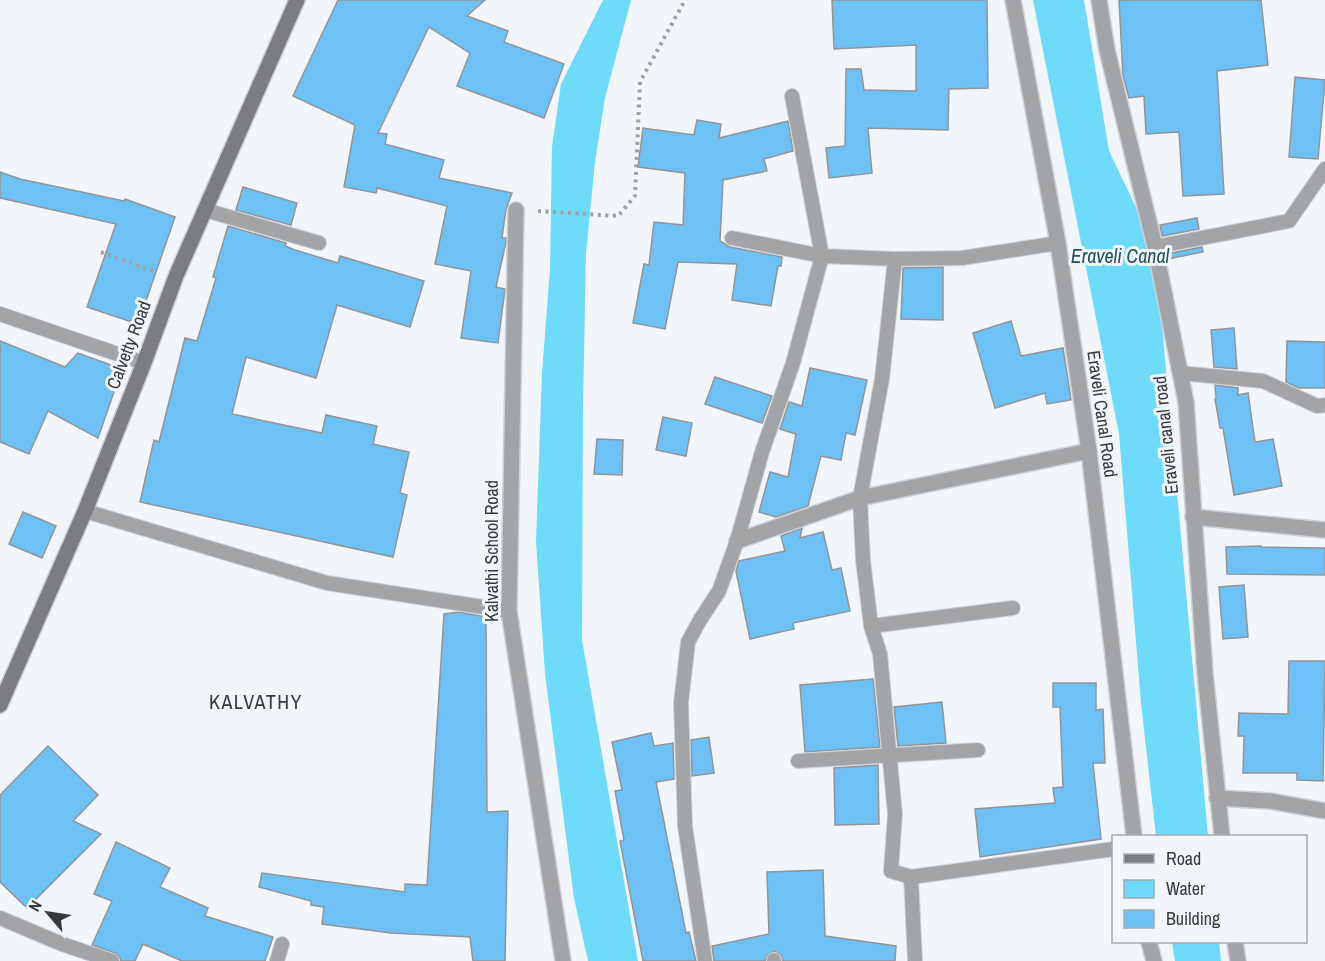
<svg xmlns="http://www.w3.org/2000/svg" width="1325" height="961" viewBox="0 0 1325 961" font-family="'Archivo Narrow',sans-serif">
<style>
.water{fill:#6edbfb}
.building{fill:#6ec1f4;stroke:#919599;stroke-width:1.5}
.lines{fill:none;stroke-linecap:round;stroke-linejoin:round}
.lane-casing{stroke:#cdd0d4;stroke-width:16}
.street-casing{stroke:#cdd0d4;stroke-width:18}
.secondary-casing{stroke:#cdd0d4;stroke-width:18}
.path{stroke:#9fa2a5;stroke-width:4;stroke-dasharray:3 4.5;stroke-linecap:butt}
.lane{stroke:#a3a4a6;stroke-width:14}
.street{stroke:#a3a4a6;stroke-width:15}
.secondary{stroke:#7c7d80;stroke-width:15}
.labels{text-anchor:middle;stroke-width:6;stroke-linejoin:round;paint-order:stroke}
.street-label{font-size:18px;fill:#37393b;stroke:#f2f6fa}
.water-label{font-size:20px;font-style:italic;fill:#22525f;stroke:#f2f6fa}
.neighbourhood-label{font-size:20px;letter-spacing:1.5px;fill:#37393b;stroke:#f2f6fa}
</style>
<rect width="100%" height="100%" fill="#f2f6fa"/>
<g class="water">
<path d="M603 0H631L605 98 595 162 586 253 583 407 582 640 638 961H588L574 898 545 674 536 541 542 373 550 269 552 147 561 84Z"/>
<path d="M1033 0H1084L1109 151 1155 247 1208 836H1156L1141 703 1119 434Z"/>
<path d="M1172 942H1219L1221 961H1175Z"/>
</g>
<g class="building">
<path d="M338 0H485L467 16 508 31 504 42 564 64 544 118 457 86 470 53 429 27 378 133 387 134 385 144 444 160 439 178 512 193 506 209 502 238H506V242L496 287 505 289 498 343 461 338 471 271 435 264 447 206 377 188 376 193 344 187 355 125 293 96Z"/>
<path d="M832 0H987L988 88 949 89 948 130 868 128 872 173 829 178 826 148 845 146 846 69H861L864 90 916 91V45L834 49Z"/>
<path d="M1119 0H1261L1268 65 1217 71 1224 194 1183 196 1179 132 1146 134 1144 96 1129 98 1123 76Z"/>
<path d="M1295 77 1325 80 1318 159 1289 157Z"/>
<path d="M697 120 721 124 719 138 788 121 793 151 764 159 767 171 723 180 720 241 730 247 782 257 781 266H778L771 306 732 300 737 264 678 262 665 329 633 323 644 264 649 265 654 222 683 225 685 173 638 167 643 128 694 135Z"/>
<path d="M0 172 20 179 124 201 125 199 175 217 138 324 87 307 116 224 0 198Z"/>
<path d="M243 187 297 203 291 225 236 210Z"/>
<path d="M1197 218 1199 229 1162 236 1160 225Z"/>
<path d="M228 226 286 243 285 246 295 250 338 263 340 256 424 281 410 327 337 305 316 378 246 357 232 414 322 433 326 415 377 426 373 444 409 452 400 493 407 495 393 557 140 502 154 440 159 442 185 338 197 341 216 278 213 277Z"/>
<path d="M1202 247 1203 252 1167 259 1166 254Z"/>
<path d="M943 267V320L901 319 903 268Z"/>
<path d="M1011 321 1021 356 1063 348 1071 400 1047 404 1045 393 995 408 973 333Z"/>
<path d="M1234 328 1237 369 1214 367 1211 330Z"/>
<path d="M0 341 65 367 78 353 122 369 98 438 48 411 29 454 0 442Z"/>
<path d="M1287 341 1325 342V388H1299L1286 382Z"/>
<path d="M810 368 867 380 855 435 846 433 841 460 821 456 808 506 776 517 759 512 770 472 788 477 796 434 780 429 789 402 802 406Z"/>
<path d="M715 377 772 396 762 423 705 404Z"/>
<path d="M1215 385 1238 388V395L1248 393 1255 442 1273 439 1282 486 1234 495 1223 428H1220L1215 399 1216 398Z"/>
<path d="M663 417 692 423 686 456 656 450Z"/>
<path d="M597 439 623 440 622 475 594 474Z"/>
<path d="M23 512 56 526 42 558 9 544Z"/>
<path d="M802 528 800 538 823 532 832 570 841 568 850 611 793 623 794 629 750 639 736 571 739 561 785 551 781 536Z"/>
<path d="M1261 546V547L1325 548V575L1227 574 1226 547Z"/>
<path d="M1244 585 1248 637 1223 639 1219 587Z"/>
<path d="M459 612 486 617 487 812 508 811 505 961H473L470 937 391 933 322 924 324 907 311 905V901L259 887 262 873 405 892V884L427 885 444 614Z"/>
<path d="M1289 661H1325L1323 781 1297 780V773H1243L1244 736H1238L1239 713 1288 714Z"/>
<path d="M873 679 880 747 805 752 800 685Z"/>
<path d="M1053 683H1096V710L1103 709 1105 763H1093L1101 839 980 857 975 809 1055 803 1053 788 1063 787 1060 707H1053Z"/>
<path d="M942 702 946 743 898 746 894 707Z"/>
<path d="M651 733 654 746 673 743 674 779 656 782 686 933 689 932 696 961H643L620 841 624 840 615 791 622 790 612 742Z"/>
<path d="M709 737 714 773 692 776 691 740Z"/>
<path d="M48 746 98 795 73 821 101 834 27 908 0 882V795Z"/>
<path d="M878 765 879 824 835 825 834 768Z"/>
<path d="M116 842 170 868 160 887 208 908 205 916 273 937 265 961H182L143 944 135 961H121L119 956 115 953 92 945 112 901 94 894Z"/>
<path d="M823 870 825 936 896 946 895 961H783L781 955 775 951 767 955 765 961H714L712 946 769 934 767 872Z"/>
</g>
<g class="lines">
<defs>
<g id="lane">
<path d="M205 210 319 243"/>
<path d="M732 238 822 256 895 259 962 258 1058 243"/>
<path d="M1155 247 1289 221 1325 169"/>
<path d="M895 259 882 379 860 498 863 560 871 626 880 654 895 814 891 871 911 877 1114 849"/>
<path d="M0 314 144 363"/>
<path d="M1180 373 1263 381 1317 406 1325 405"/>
<path d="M85 511 327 583 509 611"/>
<path d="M871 626 1013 608"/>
<path d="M798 761 978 750"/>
<path d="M911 877 915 961"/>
<path d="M0 918 62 944 112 961"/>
<path d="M774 960V961"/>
<path d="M277 961 282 944"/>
<path d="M705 961 685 826 681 703 688 642 700 620 719 591 737 541 762 452 793 363 822 256 792 96"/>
</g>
<g id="street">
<path d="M1013 0 1058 243 1089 451 1134 836"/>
<path d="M1099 0 1107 50 1155 247 1186 402 1205 673 1222 836"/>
<path d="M516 210 509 611 563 961"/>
<path d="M1193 517 1325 530"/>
<path d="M737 541 860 498 1089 451"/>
<path d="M1217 798 1270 801 1325 811"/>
<path d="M1149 942 1154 961"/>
<path d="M1235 942 1238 961"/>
</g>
<path id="secondary" d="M0 705 85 511 144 363 176 276 297 0"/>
</defs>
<use href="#lane" class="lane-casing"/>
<use href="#street" class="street-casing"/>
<use href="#secondary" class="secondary-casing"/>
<g class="path">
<path d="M538 211 618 216 635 196 640 82 685 0"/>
<path d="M101 252 155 272"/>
</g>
<use href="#lane" class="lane"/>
<use href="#street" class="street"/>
<use href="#secondary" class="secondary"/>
</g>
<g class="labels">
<g class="street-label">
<text transform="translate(129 345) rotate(-69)" y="6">Calvetty Road</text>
<text transform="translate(1102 414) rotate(82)" y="6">Eraveli Canal Road</text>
<text transform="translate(1166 435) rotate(-96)" y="6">Eraveli canal road</text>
<text transform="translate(492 551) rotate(-90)" y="6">Kalvathi School Road</text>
</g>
<g class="water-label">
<text x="1120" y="263">Eraveli Canal</text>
</g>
<g class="neighbourhood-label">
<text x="256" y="709">KALVATHY</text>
</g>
</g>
<rect x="1112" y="835" width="195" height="108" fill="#f2f6fa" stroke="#a7aaae" stroke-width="1.5"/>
<rect x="1124" y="854" width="30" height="9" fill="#7c7d80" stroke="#a7aaae" stroke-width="1.5"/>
<text x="1166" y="865" font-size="18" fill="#37393b">Road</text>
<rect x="1124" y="880" width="30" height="18" fill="#6edbfb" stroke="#a7aaae" stroke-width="1.5"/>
<text x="1166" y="895" font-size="18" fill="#37393b">Water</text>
<rect x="1124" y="910" width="30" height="18" fill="#6ec1f4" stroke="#a7aaae" stroke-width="1.5"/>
<text x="1166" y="925" font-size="18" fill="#37393b">Building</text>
<g transform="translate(48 913) rotate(299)" stroke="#f2f6fa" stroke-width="4.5" paint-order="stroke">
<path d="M0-4.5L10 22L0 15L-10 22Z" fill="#37393b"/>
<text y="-9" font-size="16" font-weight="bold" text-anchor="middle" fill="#37393b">N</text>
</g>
</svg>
